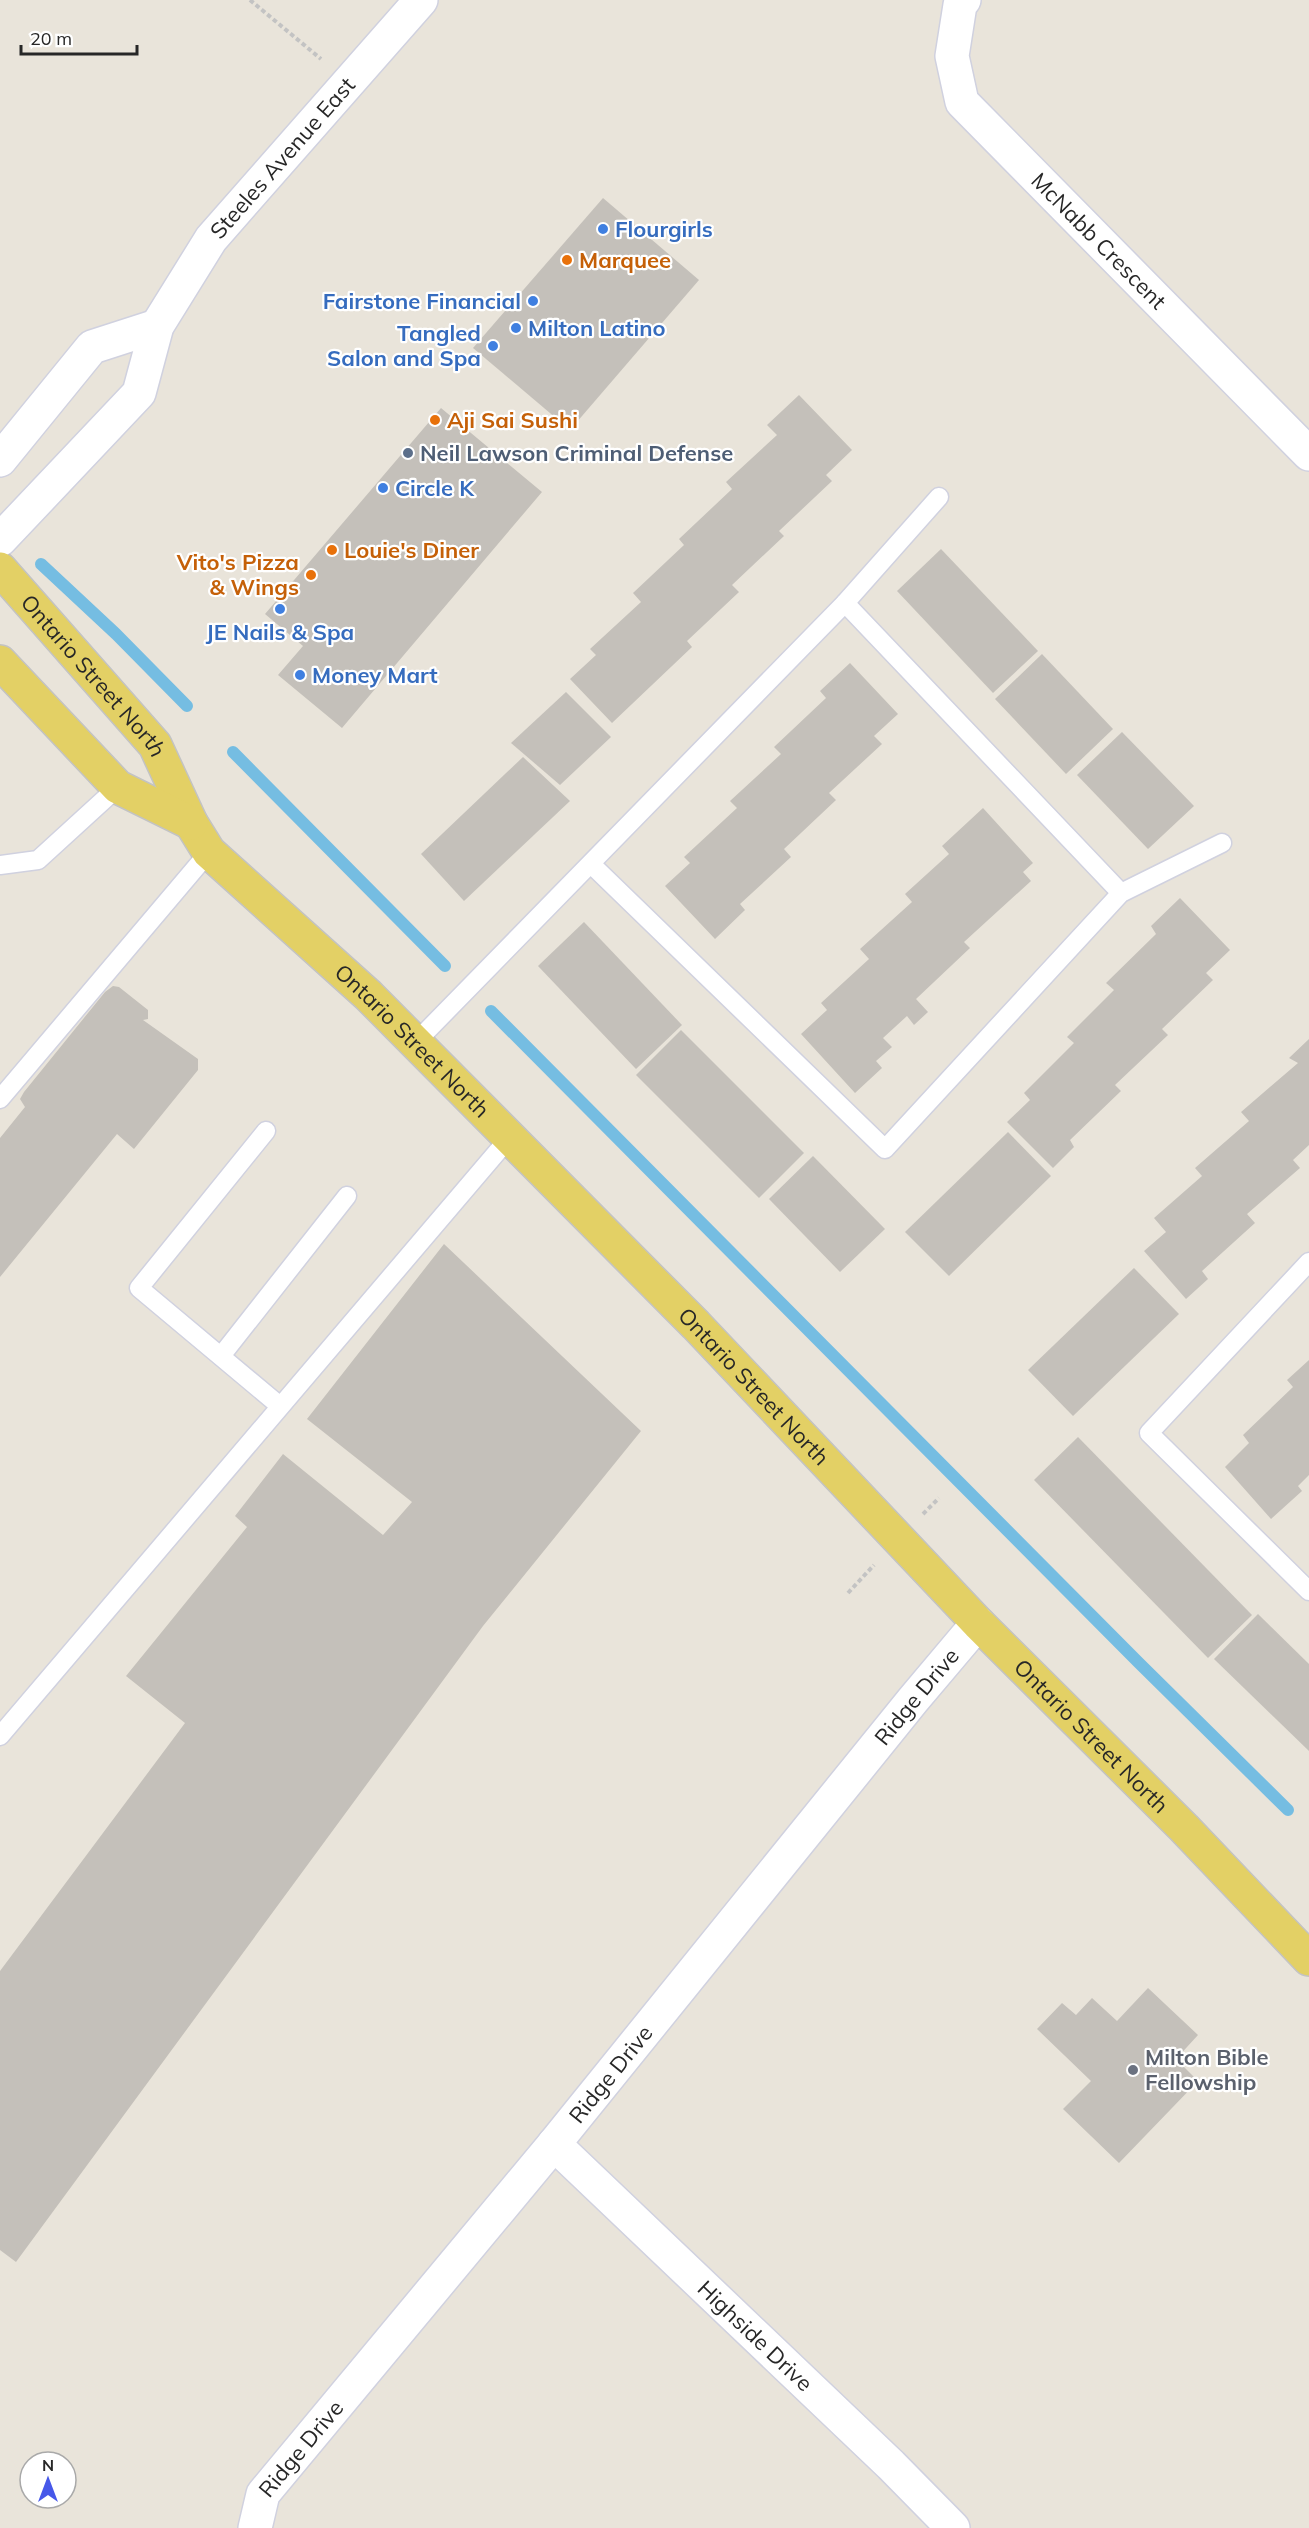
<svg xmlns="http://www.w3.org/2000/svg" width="1309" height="2528" viewBox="0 0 1309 2528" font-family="Mulish,sans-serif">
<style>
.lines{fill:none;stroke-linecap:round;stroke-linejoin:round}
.stream{stroke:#75bde2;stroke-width:12}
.building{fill:#c4c0ba}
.service-casing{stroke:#d0d1df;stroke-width:21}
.minor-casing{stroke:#d0d1df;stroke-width:36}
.secondary-casing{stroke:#d0d1df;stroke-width:36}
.primary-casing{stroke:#c3c3c3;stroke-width:36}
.path{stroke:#c3c3c3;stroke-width:4;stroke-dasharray:4.5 3;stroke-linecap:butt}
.service{stroke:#fff;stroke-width:18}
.minor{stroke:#fff;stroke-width:33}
.secondary{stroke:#fff;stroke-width:33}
.primary{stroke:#e3d065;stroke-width:33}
.shop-dot{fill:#3f7fe0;stroke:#fff;stroke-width:2}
.food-dot{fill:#e8710a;stroke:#fff;stroke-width:2}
.service-dot{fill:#5c6f8a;stroke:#fff;stroke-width:2}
.worship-dot{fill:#6b7280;stroke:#fff;stroke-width:2}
.labels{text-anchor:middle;stroke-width:4.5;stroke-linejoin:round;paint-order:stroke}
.street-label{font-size:22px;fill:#272727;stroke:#fff}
.shop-label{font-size:22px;font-weight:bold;fill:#366cbe;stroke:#fff;text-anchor:start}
.food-label{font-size:22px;font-weight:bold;fill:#c56008;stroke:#fff;text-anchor:start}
.service-label{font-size:22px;font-weight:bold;fill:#4e5e75;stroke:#fff;text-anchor:start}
.worship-label{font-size:22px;font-weight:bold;fill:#5b616d;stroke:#fff;text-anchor:start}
</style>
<rect width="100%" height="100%" fill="#e9e4da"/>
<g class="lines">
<g class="stream">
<path d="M41 564 116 634 187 706"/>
<path d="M233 752 445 966"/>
<path d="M491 1011 1139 1663 1288 1810"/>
</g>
</g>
<g class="building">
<path d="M603 198 699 280 570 430 473 348Z"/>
<path d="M799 395 852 450 826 475 832 481 779 531 784 536 732 585 739 592 687 641 692 647 612 723 570 679 596 655 590 649 641 602 633 593 684 545 679 539 732 489 726 482 777 435 767 425Z"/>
<path d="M441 408 542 492 342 728 278 675 303 646 265 614Z"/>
<path d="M941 549 1038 651 993 693 897 591Z"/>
<path d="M1042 654 1113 729 1066 774 995 699Z"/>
<path d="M850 663 898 714 874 736 882 744 829 793 836 800 784 849 791 857 740 904 745 910 715 939 665 886 690 863 684 857 737 808 730 801 781 754 774 747 826 698 820 691Z"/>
<path d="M566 692 611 737 560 785 511 743Z"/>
<path d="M1122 732 1194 806 1148 849 1077 775Z"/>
<path d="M523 757 570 801 464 901 421 854Z"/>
<path d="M983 808 1033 863 1023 872 1031 881 964 942 970 948 916 999 928 1012 914 1025 907 1016 883 1038 892 1047 876 1061 882 1068 855 1093 801 1034 827 1010 821 1003 869 959 860 949 912 902 905 894 949 854 942 846Z"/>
<path d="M1180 898 1230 950 1206 973 1213 980 1162 1029 1168 1035 1115 1085 1121 1091 1070 1140 1074 1147 1053 1168 1007 1122 1030 1100 1024 1093 1074 1043 1067 1037 1114 990 1106 983 1156 934 1151 926Z"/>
<path d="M584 922 682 1025 636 1069 538 966Z"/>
<path d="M113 986 119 987 148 1010V1019L143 1020 198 1059V1070L134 1149 117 1134 0 1277V1138L25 1107 20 1099 24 1092 105 992Z"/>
<path d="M681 1030 804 1153 759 1198 636 1075Z"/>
<path d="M1309 1039V1145L1293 1160 1300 1168 1247 1214 1255 1223 1202 1271 1208 1279 1186 1299 1144 1251 1166 1232 1154 1218 1202 1176 1195 1168 1249 1121 1241 1112 1298 1063 1289 1058Z"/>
<path d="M1008 1132 1051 1176 949 1276 905 1232Z"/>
<path d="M813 1156 885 1229 840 1272 769 1199Z"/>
<path d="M444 1244 641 1431 483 1626 16 2262 0 2250V1971L185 1723 126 1676 247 1527 235 1516 283 1454 383 1535 412 1502 307 1419Z"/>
<path d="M1134 1268 1179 1314 1073 1416 1028 1370Z"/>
<path d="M1309 1360V1475L1298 1486 1302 1491 1271 1519 1225 1467 1249 1443 1243 1435 1293 1387 1287 1380Z"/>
<path d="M1078 1437 1252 1615 1208 1658 1034 1480Z"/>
<path d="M1258 1614 1309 1664V1751L1214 1659Z"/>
<path d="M1148 1988 1198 2035 1176 2059 1198 2081 1119 2163 1063 2109 1091 2081 1037 2029 1062 2003 1076 2015 1092 1998 1117 2021Z"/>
</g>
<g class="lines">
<defs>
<g id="service">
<path d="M845 603 1121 893"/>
<path d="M591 864 885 1149 1121 893 1222 843"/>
<path d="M0 865 38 860 118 787"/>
<path d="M415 1043 845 603 939 497"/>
<path d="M0 1099 209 852"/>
<path d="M266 1131 139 1288 280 1406"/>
<path d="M1309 1262 1149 1433 1309 1591"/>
<path d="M221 1356 347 1196"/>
<path d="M0 1736 509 1138"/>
</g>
<g id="minor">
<path id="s1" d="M964 0 960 5 952 56 962 102 1309 454"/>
<path id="s2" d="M554 2144 891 2465 953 2528"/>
<path id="s3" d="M255 2528 263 2494 554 2144 913 1700 978 1623"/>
</g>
<g id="secondary">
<path d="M0 460 92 347 157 326"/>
<path id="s4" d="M0 540 139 393 157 326 211 239 421 0"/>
</g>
<g id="primary">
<path id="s5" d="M0 569 155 745 191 823 209 852 368 995 696 1325 978 1623 1184 1828 1309 1959"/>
<path d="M0 662 118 787 191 823"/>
</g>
</defs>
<use href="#service" class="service-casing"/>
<use href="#minor" class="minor-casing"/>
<use href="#secondary" class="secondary-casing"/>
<use href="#primary" class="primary-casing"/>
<g class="path">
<path d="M250 0 321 59"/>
<path d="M923 1514 939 1498"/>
<path d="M848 1593 874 1565"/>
</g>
<use href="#service" class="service"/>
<use href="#minor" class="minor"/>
<use href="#secondary" class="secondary"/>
<use href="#primary" class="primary"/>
</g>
<g class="shop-dot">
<circle cx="603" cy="229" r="6"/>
<circle cx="533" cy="301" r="6"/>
<circle cx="516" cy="328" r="6"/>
<circle cx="493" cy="346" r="6"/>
<circle cx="383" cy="488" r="6"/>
<circle cx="280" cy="609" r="6"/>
<circle cx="300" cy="675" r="6"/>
</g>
<g class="food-dot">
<circle cx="567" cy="260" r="6"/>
<circle cx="435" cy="420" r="6"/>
<circle cx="332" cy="550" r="6"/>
<circle cx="311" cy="575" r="6"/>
</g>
<circle class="service-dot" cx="408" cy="453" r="6"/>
<circle class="worship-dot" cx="1133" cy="2070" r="6"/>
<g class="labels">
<g class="street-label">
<text dy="8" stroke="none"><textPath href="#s4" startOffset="482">Steeles Avenue East</textPath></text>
<text dy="8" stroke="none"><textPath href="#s1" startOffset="300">McNabb Crescent</textPath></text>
<text dy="8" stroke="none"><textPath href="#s5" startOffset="142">Ontario Street North</textPath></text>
<text dy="8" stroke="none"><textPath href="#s5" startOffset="632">Ontario Street North</textPath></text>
<text dy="8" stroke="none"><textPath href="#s5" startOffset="1118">Ontario Street North</textPath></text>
<text dy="8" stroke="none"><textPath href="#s3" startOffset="1066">Ridge Drive</textPath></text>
<text dy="8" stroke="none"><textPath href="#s5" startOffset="1604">Ontario Street North</textPath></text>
<text dy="8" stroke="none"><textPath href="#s3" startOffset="580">Ridge Drive</textPath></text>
<text dy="8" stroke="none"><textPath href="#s2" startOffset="278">Highside Drive</textPath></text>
<text dy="8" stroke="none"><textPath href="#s3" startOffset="94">Ridge Drive</textPath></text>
</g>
<g class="shop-label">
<text x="615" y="237">Flourgirls</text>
<text x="521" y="309" text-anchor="end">Fairstone Financial</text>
<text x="528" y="336">Milton Latino</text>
<text x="481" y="341" text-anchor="end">Tangled<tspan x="481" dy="25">Salon and Spa</tspan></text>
<text x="395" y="496">Circle K</text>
<text x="280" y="640" text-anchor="middle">JE Nails &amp; Spa</text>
<text x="312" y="683">Money Mart</text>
</g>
<g class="food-label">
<text x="579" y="268">Marquee</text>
<text x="447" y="428">Aji Sai Sushi</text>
<text x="344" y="558">Louie's Diner</text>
<text x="299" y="570" text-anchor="end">Vito's Pizza<tspan x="299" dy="25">&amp; Wings</tspan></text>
</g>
<g class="service-label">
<text x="420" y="461">Neil Lawson Criminal Defense</text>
</g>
<g class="worship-label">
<text x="1145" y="2065">Milton Bible<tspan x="1145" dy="25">Fellowship</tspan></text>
</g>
</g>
<g transform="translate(48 2480)"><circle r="28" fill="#ffffff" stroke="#a9a9a9" stroke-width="1.5"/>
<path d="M0-4.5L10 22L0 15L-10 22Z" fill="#4758e9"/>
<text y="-9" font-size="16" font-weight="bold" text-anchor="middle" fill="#272727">N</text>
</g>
<path d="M21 45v9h116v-9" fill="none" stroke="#272727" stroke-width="3"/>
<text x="30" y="45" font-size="18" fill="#272727" stroke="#ffffff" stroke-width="4.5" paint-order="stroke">20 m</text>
</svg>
